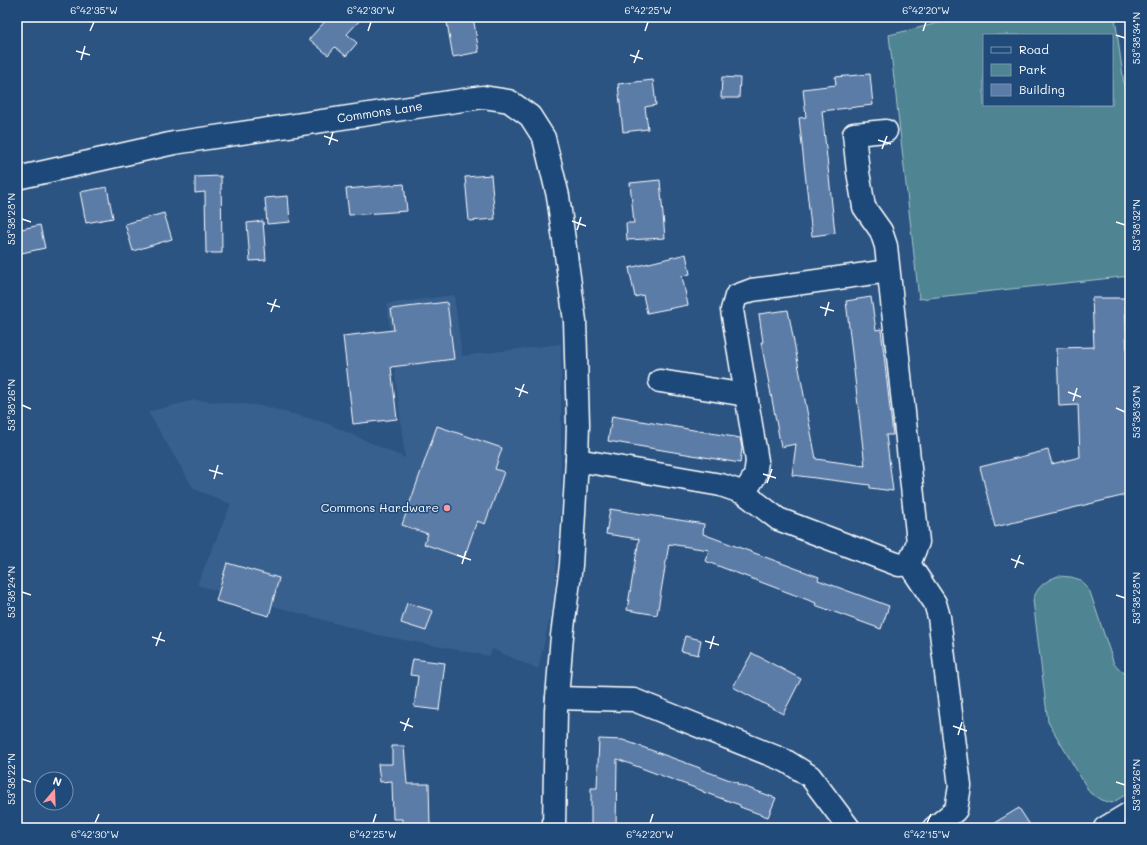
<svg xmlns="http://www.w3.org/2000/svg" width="1147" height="845" viewBox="0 0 1147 845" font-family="Mali,sans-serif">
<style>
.built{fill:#39608e}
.green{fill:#4f8592;stroke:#a7c2c8;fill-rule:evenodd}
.building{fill:#5b7ba8;stroke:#fff}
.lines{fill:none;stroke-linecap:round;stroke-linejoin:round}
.minor-casing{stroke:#fff;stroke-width:25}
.minor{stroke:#1f4a7a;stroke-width:22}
.ticks{fill:none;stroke:#fff;stroke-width:1.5}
.poi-dot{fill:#ff9aa2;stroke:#1f4a7a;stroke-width:1.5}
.labels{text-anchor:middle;stroke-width:3;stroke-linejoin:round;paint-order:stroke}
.street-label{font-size:12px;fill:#fff;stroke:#1f4a7a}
.poi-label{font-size:12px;fill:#fff;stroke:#1f4a7a;text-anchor:end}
.neatline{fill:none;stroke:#fff;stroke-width:1.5}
.ticks-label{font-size:10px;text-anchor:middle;fill:#fff}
</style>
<rect width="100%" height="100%" fill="#2b5483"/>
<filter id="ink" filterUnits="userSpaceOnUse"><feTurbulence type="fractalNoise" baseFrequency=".025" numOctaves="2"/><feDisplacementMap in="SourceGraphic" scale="8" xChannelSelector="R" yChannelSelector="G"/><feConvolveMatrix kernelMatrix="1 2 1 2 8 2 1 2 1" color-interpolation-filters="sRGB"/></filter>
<g filter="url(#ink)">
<path class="built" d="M454 295 462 356 561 344V500L554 599 538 669 492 649 490 656 378 635 197 585 231 504 194 489 148 412 194 400 263 406 326 423 405 458 387 304Z"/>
<g class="green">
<path d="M963 17H1115L1130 129V276L919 299 889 35ZM984 35H1112V105H984Z"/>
<path d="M1058 576 1071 577 1081 580 1090 592 1114 664 1130 678V792L1112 803 1101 800 1090 793 1048 722 1033 600C1037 587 1045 581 1058 576Z"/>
</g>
<g class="building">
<path d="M329 17H363L347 34 357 43 346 56 335 47 328 55 309 39Z"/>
<path d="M446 17H473L479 52 453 57Z"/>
<path d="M870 74 873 105 822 111 835 233 812 236 799 118 806 117 803 89 836 85 835 77Z"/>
<path d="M722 77 740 78 739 98H721Z"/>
<path d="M653 80 656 105 645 107 648 129 623 132 618 84Z"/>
<path d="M491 175 495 219 469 221 465 177Z"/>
<path d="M221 176 222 253H206L205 192 195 193V177Z"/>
<path d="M660 180 665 238 627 240 626 223H634L630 183Z"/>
<path d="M404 184 407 211 349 215 346 189Z"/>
<path d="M107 187 113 218 86 223 80 192Z"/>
<path d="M288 196 290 222 267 224 265 198Z"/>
<path d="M164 213 172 239 133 251 125 224Z"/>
<path d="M263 221 266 260 250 261 247 223Z"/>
<path d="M40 225 45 248 17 254V230Z"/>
<path d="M686 254 690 274 682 276 688 305 647 313 643 295 635 297 629 268Z"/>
<path d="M871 297 876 330 881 329 893 435H886L893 491 870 488V485L792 475 796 444 781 447 761 342H763L759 314 788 310 816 459 865 466 846 301Z"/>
<path d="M1092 298H1125L1130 449V494L995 527 980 467 1048 450 1052 464 1080 457 1078 405 1059 406 1057 348 1094 347Z"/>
<path d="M447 302 454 359 391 367 397 419 353 424 343 336 394 330 391 309Z"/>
<path d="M612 416 740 438 742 448 740 463 608 441Z"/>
<path d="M437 426 502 448 495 469 504 472 485 524 477 521 464 558 424 544 428 534 402 525Z"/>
<path d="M610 509 704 524 703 534 819 577 818 580 889 606 881 629 815 605 816 603 705 561 709 550 669 544 657 615 627 610 639 539 606 534Z"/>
<path d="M227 563 279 578 269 616 216 601Z"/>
<path d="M407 603 433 611 426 631 401 623Z"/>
<path d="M685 636 701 640 698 655 681 651Z"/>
<path d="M752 653 801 679 783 714 733 687Z"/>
<path d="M413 659 445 663 439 710 414 707 418 676 410 675Z"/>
<path d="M599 739 623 740 700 768V769L738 783 737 784 776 798 768 817 740 807V805L703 792V791L617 759 616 828H591V788H597Z"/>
<path d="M392 746H404L407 784H429L430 827 402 828V819H393L392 781 380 782 378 764H392Z"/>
<path d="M1019 808 1032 828H986Z"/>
</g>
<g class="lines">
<defs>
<g id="minor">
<path d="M886 131 854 134 858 172 864 207 881 231 886 246 918 542 909 564 935 603 939 617 960 786 956 810 934 828"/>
<path id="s1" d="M17 178 174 143 483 97 509 101 530 116 544 138 558 196 575 321 578 424 577 460 571 565 562 636 556 710 554 828"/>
<path d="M660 381 746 395"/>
<path d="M577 460 721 485 744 493 778 519 899 565 909 564"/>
<path d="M744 493 755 476 757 461 732 310 736 296 752 290 888 271"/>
<path d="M557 698 634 700 786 761 810 776 849 828"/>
<path d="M1105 828 1130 813"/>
</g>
</defs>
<use href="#minor" class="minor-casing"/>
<use href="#minor" class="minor"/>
</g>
</g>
<path class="ticks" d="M90 31 94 22M368 31 371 22M645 31 648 22M923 31 926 22M1116 35 1125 38M76 51 90 55M630 55 643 59M81 60 85 46M634 63 639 50M324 136 338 141M878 140 891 144M329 145 333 132M882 149 887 136M22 219 31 222M572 221 586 226M1116 222 1125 225M577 230 581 217M267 303 280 307M820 307 834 311M271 312 276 299M825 316 829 302M515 388 528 393M1068 392 1081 397M519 397 524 384M1073 401 1077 388M22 405 31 409M1116 408 1125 412M209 470 223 474M763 474 776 478M214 479 218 465M767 483 772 469M457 555 471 560M1011 559 1024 564M462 564 466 551M1015 568 1020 555M22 592 31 595M1116 595 1125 598M152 637 165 641M705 641 719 645M156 646 161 632M710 649 714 636M400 722 413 727M953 726 967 731M404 731 409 718M958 735 962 722M22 779 31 782M1116 782 1125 785M95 823 99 814M373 823 376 814M650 823 653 814M927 823 931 814"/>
<circle class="poi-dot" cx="447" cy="508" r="4"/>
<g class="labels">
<g class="street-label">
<text dy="4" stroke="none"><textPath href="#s1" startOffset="369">Commons Lane</textPath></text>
</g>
<g class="poi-label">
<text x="439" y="512">Commons Hardware</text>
</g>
</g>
<rect width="1147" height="845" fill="none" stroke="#1f4a7a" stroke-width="44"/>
<rect x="983" y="34" width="130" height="72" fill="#1f4a7a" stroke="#7992af"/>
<rect x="991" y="47" width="20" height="6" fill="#1f4a7a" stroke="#7992af"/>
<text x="1019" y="54" font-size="12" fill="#ffffff">Road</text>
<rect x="991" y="64" width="20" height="12" fill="#4f8592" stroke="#7992af"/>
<text x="1019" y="74" font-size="12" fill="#ffffff">Park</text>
<rect x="991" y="84" width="20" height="12" fill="#5b7ba8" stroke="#7992af"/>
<text x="1019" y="94" font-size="12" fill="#ffffff">Building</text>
<g transform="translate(54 791) rotate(19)"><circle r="19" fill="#1f4a7a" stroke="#7992af"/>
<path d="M0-3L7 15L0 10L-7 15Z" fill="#ff9aa2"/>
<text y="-6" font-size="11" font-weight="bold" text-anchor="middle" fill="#ffffff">N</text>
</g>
<rect x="22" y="22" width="1103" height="801" class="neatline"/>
<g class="ticks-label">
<text x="94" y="14">6°42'35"W</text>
<text x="371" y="14">6°42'30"W</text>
<text x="648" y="14">6°42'25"W</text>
<text x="926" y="14">6°42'20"W</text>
<text transform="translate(1136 38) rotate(-90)" y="4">53°38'34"N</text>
<text transform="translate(11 219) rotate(-90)" y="4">53°38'28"N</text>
<text transform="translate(1136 225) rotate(-90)" y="4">53°38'32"N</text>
<text transform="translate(11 405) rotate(-90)" y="4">53°38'26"N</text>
<text transform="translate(1136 412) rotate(-90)" y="4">53°38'30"N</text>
<text transform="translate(11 592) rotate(-90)" y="4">53°38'24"N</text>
<text transform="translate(1136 598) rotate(-90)" y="4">53°38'28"N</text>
<text transform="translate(11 779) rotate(-90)" y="4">53°38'22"N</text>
<text transform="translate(1136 785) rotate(-90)" y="4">53°38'26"N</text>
<text x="95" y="838">6°42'30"W</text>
<text x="373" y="838">6°42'25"W</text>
<text x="650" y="838">6°42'20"W</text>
<text x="927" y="838">6°42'15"W</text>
</g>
</svg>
